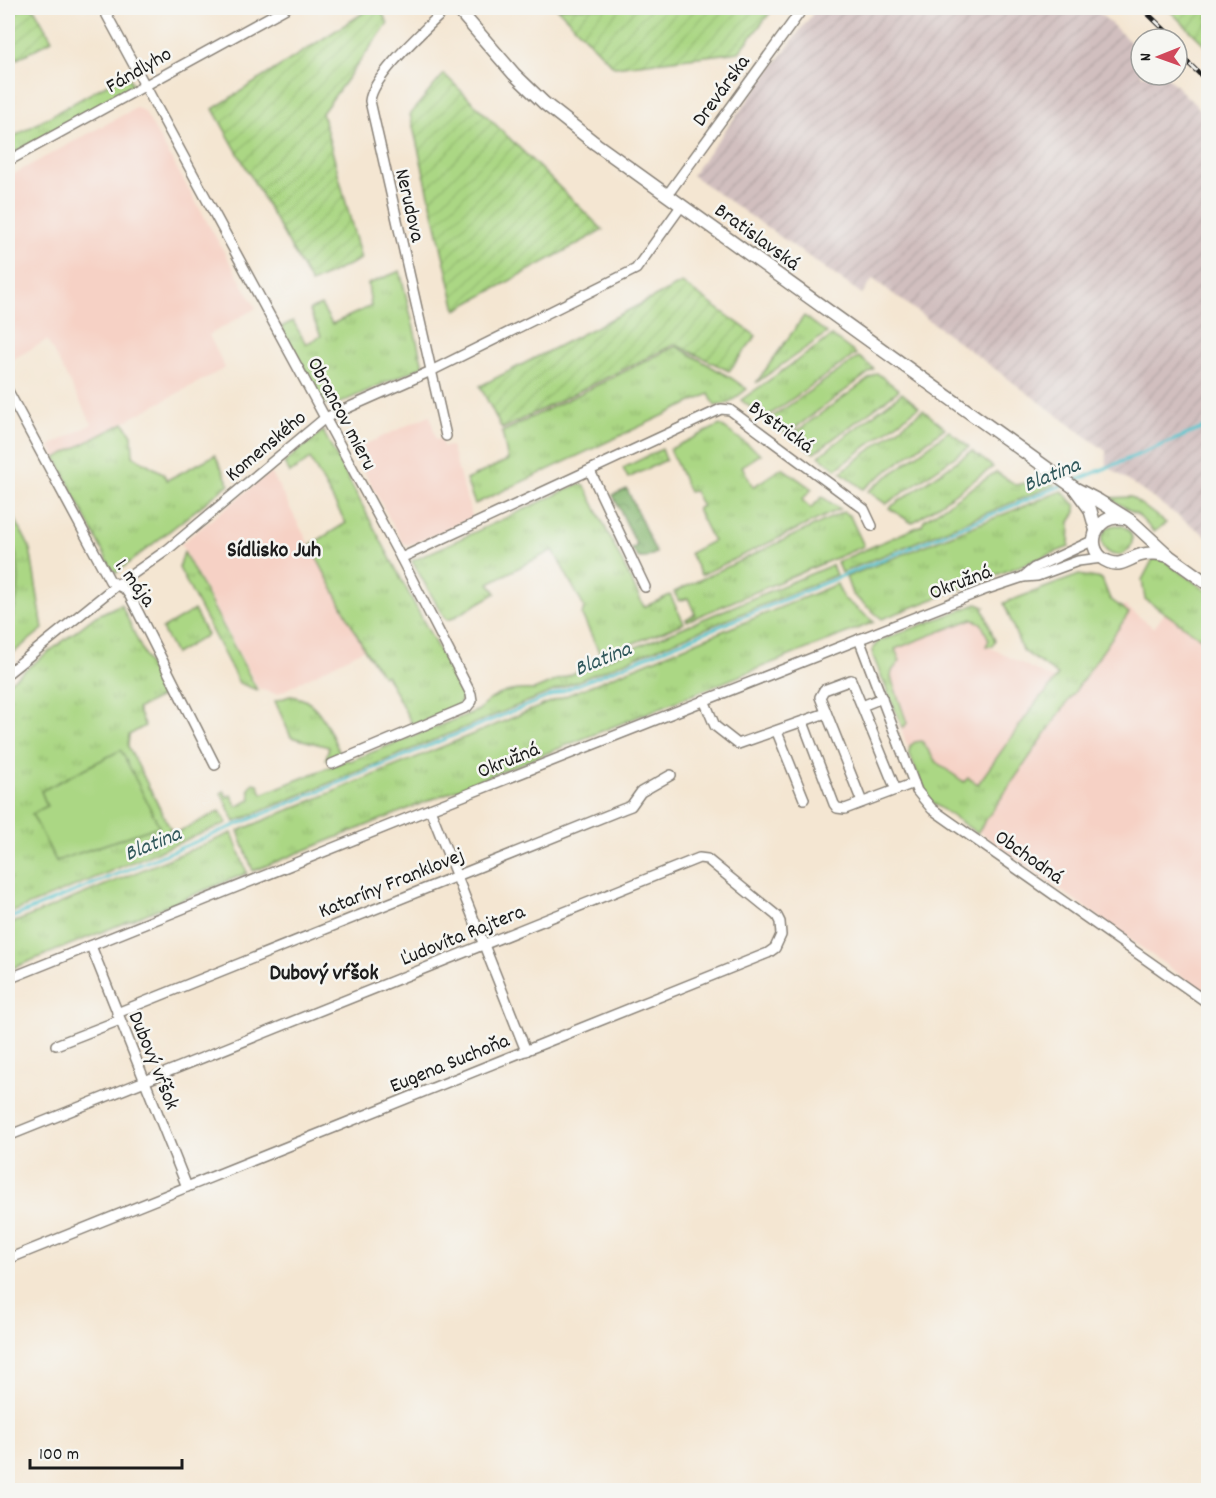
<svg xmlns="http://www.w3.org/2000/svg" width="1216" height="1498" viewBox="0 0 1216 1498" font-family="Dekko,sans-serif">
<style>
.built{fill:#f6d1c5}
.industrial{fill:url(#industrial-furrows)}
.grass{fill:url(#grass-tufts);stroke:#647a50;stroke-width:1.5}
.forest{fill:url(#forest-crowns);stroke:#526a47;stroke-width:1.5}
.garden{fill:url(#garden-furrows);stroke:#647a50;stroke-width:1.5}
.pitch{fill:#abd784;stroke:#647a50;stroke-width:1.5}
.lines{fill:none;stroke-linecap:round;stroke-linejoin:round}
.stream{stroke:#59c6cf;stroke-width:3}
.street-casing{stroke:#888177;stroke-width:12}
.secondary-casing{stroke:#888177;stroke-width:15}
.street{stroke:#fff;stroke-width:9}
.secondary{stroke:#fff;stroke-width:12}
.rail-casing{stroke:#1c1c1c;stroke-width:5}
.rail{stroke:#f6f6f2;stroke-width:3;stroke-dasharray:9;stroke-linecap:butt}
.labels{text-anchor:middle;stroke-width:5;stroke-linejoin:round;paint-order:stroke}
.street-label{font-size:21px;fill:#1c1c1c;stroke:#f6f6f2}
.water-label{font-size:22px;font-style:italic;fill:#31585b;stroke:#f6f6f2}
.neighbourhood-label{font-size:22px;font-weight:bold;fill:#1c1c1c;stroke:#f6f6f2}
</style>
<defs>
<pattern id="industrial-furrows" width="10" height="10" patternUnits="userSpaceOnUse" patternTransform="scale(1.5)"><rect width="10" height="10" fill="#d1bfbf"/><path d="M-1 1l2-2M0 10L10 0M9 11l2-2" fill="none" stroke="#b3a4a4"/></pattern>
<pattern id="grass-tufts" width="24" height="20" patternUnits="userSpaceOnUse" patternTransform="scale(1.5)"><rect width="24" height="20" fill="#abd784"/><path d="M3 7l-1-3M5 7V3M7 7l1-3M15 17l-1-3M17 17v-4M19 17l1-3" fill="none" stroke="#93b871"/></pattern>
<pattern id="forest-crowns" width="20" height="18" patternUnits="userSpaceOnUse" patternTransform="scale(1.5)"><rect width="20" height="18" fill="#88b872"/><path d="M2 6a3 3 0 1 1 6 0M12 15a3 3 0 1 1 6 0" fill="none" stroke="#6e955d"/></pattern>
<pattern id="garden-furrows" width="10" height="10" patternUnits="userSpaceOnUse" patternTransform="scale(1.5)"><rect width="10" height="10" fill="#abd784"/><path d="M-1 1l2-2M0 10L10 0M9 11l2-2" fill="none" stroke="#93b871"/></pattern>
</defs>
<rect width="100%" height="100%" fill="#f6f6f2"/>
<filter id="ink" filterUnits="userSpaceOnUse"><feTurbulence type="fractalNoise" baseFrequency=".0167" numOctaves="2"/><feDisplacementMap in="SourceGraphic" scale="12" xChannelSelector="R" yChannelSelector="G"/><feConvolveMatrix kernelMatrix="1 2 1 2 8 2 1 2 1" color-interpolation-filters="sRGB"/></filter>
<filter id="wash" filterUnits="userSpaceOnUse"><feTurbulence type="fractalNoise" baseFrequency=".008" numOctaves="4" result="noise"/><feDisplacementMap in="SourceGraphic" scale="24" xChannelSelector="R" yChannelSelector="G"/><feGaussianBlur stdDeviation="1.35" result="paint"/><feColorMatrix in="noise" values="0 0 0 0 0 0 0 0 0 0 0 0 0 0 0 0 0 1.4 0 .05"/><feComposite in="paint" operator="in"/></filter>
<g filter="url(#wash)">
<rect width="100%" height="100%" fill="#f4e6d2"/>
<g class="built">
<path d="M136 108 144 111 256 308 209 335 225 368 56 458 50 446 92 424 47 340 8 362V177Z"/>
<path d="M430 415 436 440 441 439 443 447 451 446 472 517 409 546 402 542 353 450Z"/>
<path d="M271 472 364 649 277 694 259 689 181 544Z"/>
<path d="M977 604 993 633 987 646 1067 686 1124 605 1154 628 1167 610 1208 640V995L936 801 921 781 873 656 879 641Z"/>
</g>
<path class="industrial" d="M817 8H1094L1141 52V75H1165L1208 117V537L1107 466 1106 451 873 279 862 294 692 175Z"/>
<g class="grass">
<path d="M127 73 134 87 8 156V140Z"/>
<path d="M400 271 423 366 331 407 323 401 281 327 293 321 306 344 321 336 309 310 321 305 332 324 371 306 368 284Z"/>
<path d="M804 316 827 333 756 383Z"/>
<path d="M832 336 856 354 765 418 741 400Z"/>
<path d="M676 346 731 378 747 389 729 403 715 406 709 394 475 504 466 480 508 460 502 432Z"/>
<path d="M859 357 874 369 787 434 768 420Z"/>
<path d="M877 373 899 390 814 453 790 436Z"/>
<path d="M902 393 919 407 836 469 819 456Z"/>
<path d="M923 410 945 428 863 489 841 472Z"/>
<path d="M124 423 132 435 133 456 163 473 167 480 215 455 229 484 116 573 111 568 56 458Z"/>
<path d="M720 425 761 454 742 466 753 487 782 468 812 489 802 500 811 508 822 497 840 509 701 575 690 553 713 541 697 509 702 506 694 491 689 492 670 449Z"/>
<path d="M323 431 463 696 459 705 413 726 386 675 383 676 366 652 310 545 346 523 310 459 290 473 284 463Z"/>
<path d="M949 431 969 447 886 504 868 491Z"/>
<path d="M662 449 666 460 628 478 623 468Z"/>
<path d="M972 451 993 467 912 523 889 508Z"/>
<path d="M996 472 1016 485 1046 478 1055 485 841 573 837 562 922 525 924 520Z"/>
<path d="M579 484 585 486 644 607 670 595 684 623 601 656 582 615 584 607 553 550 489 583 496 593 453 618 447 620 444 617 412 561Z"/>
<path d="M1062 491 1076 506V512L1070 522 1069 547 882 619 852 594 846 577Z"/>
<path d="M1131 497 1166 523 1154 532 1138 515 1109 498Z"/>
<path d="M8 505 30 548 43 629 8 657Z"/>
<path d="M843 512 850 516 864 546 687 621 686 619 695 614 688 598 679 601 674 592Z"/>
<circle cx="1117" cy="540" r="15"/>
<path d="M184 552 257 690 239 683 179 568Z"/>
<path d="M1153 559H1162L1208 592V643L1145 599 1142 580Z"/>
<path d="M832 565 836 575 235 822 221 793 224 791 227 797 231 795 237 807 251 799 249 789 253 783 258 784 262 794 347 760 350 761 479 710C494 692 512 689 534 690Z"/>
<path d="M1079 575 1102 579 1110 599 1129 613 977 833 933 803 926 794 909 753 910 746 915 742 922 741 936 762 964 782 968 778 978 784 1040 697 1045 694 1058 675 1022 650 1004 603Z"/>
<path d="M837 584 843 598 874 622 253 871 238 831Z"/>
<path d="M121 604 163 696 137 709 145 726 129 735 128 746 171 830 167 833 170 836 220 811 227 823 8 914V683L96 616Z"/>
<path d="M977 604 985 607 983 608 995 641 992 646H986L989 640 981 623 972 619 895 649 900 661 892 671 891 677 907 723 904 727H902L873 656V648L879 641Z"/>
<path d="M194 610 207 635 175 654 162 629Z"/>
<path d="M290 696C320 698 329 731 341 755L336 758 326 759 329 747 291 737 275 701Z"/>
<path d="M232 833 247 873 8 970V925Z"/>
</g>
<path class="forest" d="M627 489 656 553 646 558H639L631 549 637 546 613 495Z"/>
<g class="garden">
<path d="M8 8H34L52 40 8 64Z"/>
<path d="M371 8H379L388 23 322 113 361 259 311 283 213 109Z"/>
<path d="M557 8H774L739 52 614 67Z"/>
<path d="M1167 8H1208V49L1206 46Z"/>
<path d="M444 74 603 230 456 310 410 114Z"/>
<path d="M682 283 756 336 729 371 675 344 502 429 480 386Z"/>
</g>
<g class="pitch">
<path d="M8 535C24 563 20 600 8 629Z"/>
<path d="M121 750 159 826 56 861 32 814 47 806 41 791Z"/>
</g>
<g class="lines">
<g class="stream">
<path d="M1072 482 1208 426"/>
<path d="M8 919 1063 485"/>
</g>
</g>
</g>
<g filter="url(#ink)">
<g class="lines">
<defs>
<g id="street">
<path d="M103 8 401 558 471 694 472 701 467 707 332 764"/>
<path d="M8 161 286 8"/>
<path d="M668 194 803 8"/>
<path d="M8 391 110 581 125 589 130 596 215 765"/>
<path d="M446 436 370 101C372 76 428 27 447 8"/>
<path d="M590 471 645 587"/>
<path d="M401 558 721 409 730 410 864 509 872 526"/>
<path d="M1023 577 1034 568 1094 540"/>
<path d="M859 639 917 791 932 809 1208 1003"/>
<path d="M8 673 117 585 167 550 325 418 431 371 636 269 682 205"/>
<path d="M704 700 715 726 738 744 826 713"/>
<path d="M862 706 882 698"/>
<path d="M803 722 834 804 837 808 845 809 914 783"/>
<path d="M777 732 804 799"/>
<path d="M862 802 820 697 824 690 851 680 896 790"/>
<path d="M430 809 526 1051"/>
<path d="M91 946 187 1187"/>
<path d="M8 979 430 809 984 590 1023 577 1037 576 1078 561 1102 558"/>
<path d="M117 1013 623 809 631 806 641 792 671 775"/>
<path d="M56 1045 120 1020"/>
<path d="M8 1136 699 858 707 859 777 916 780 922 781 935 775 948 768 953 8 1259"/>
</g>
<g id="secondary">
<path d="M457 8 514 74 544 103 596 144 1076 489 1099 501 1131 521 1169 556 1208 584"/>
<path d="M1076 490 1090 509 1096 530"/>
<path d="M1124 518C1094 512 1082 552 1109 562 1122 567 1129 558 1141 555 1151 552 1160 554 1169 556"/>
</g>
</defs>
<use href="#street" class="street-casing"/>
<use href="#secondary" class="secondary-casing"/>
<use href="#street" class="street"/>
<use href="#secondary" class="secondary"/>
<defs>
<g id="rail">
<path d="M1142 8 1174 39"/>
<path d="M1177 52 1208 82"/>
</g>
</defs>
<use href="#rail" class="rail-casing"/>
<use href="#rail" class="rail"/>
</g>
</g>
<g class="labels">
<g class="street-label">
<text transform="translate(138 69) rotate(-30)" y="7">Fándlyho</text>
<text transform="translate(720 90) rotate(-54)" y="7">Drevárska</text>
<text transform="translate(411 205) rotate(77)" y="7">Nerudova</text>
<text transform="translate(758 236) rotate(36)" y="7">Bratislavská</text>
<text transform="translate(343 413) rotate(62)" y="7">Obrancov mieru</text>
<text transform="translate(782 426) rotate(36)" y="7">Bystrická</text>
<text transform="translate(265 445) rotate(-40)" y="7">Komenského</text>
<text transform="translate(960 581) rotate(-21)" y="7">Okružná</text>
<text transform="translate(136 582) rotate(54)" y="7">1. mája</text>
<text transform="translate(508 759) rotate(-22)" y="7">Okružná</text>
<text transform="translate(1030 856) rotate(35)" y="7">Obchodná</text>
<text transform="translate(391 882) rotate(-22)" y="7">Kataríny Franklovej</text>
<text transform="translate(462 934) rotate(-22)" y="7">Ľudovíta Rajtera</text>
<text transform="translate(155 1060) rotate(68)" y="7">Dubový vŕšok</text>
<text transform="translate(449 1062) rotate(-22)" y="7">Eugena Suchoňa</text>
</g>
<g class="water-label">
<text transform="translate(1051 473) rotate(-22)" y="8">Blatina</text>
<text transform="translate(602 657) rotate(-22)" y="8">Blatina</text>
<text transform="translate(152 842) rotate(-22)" y="8">Blatina</text>
</g>
<g class="neighbourhood-label">
<text x="274" y="556">Sídlisko Juh</text>
<text x="324" y="979">Dubový vŕšok</text>
</g>
</g>
<rect width="1216" height="1498" fill="none" stroke="#f6f6f2" stroke-width="30"/>
<g transform="translate(1159 57) rotate(269)"><circle r="28" fill="#f6f6f2" stroke="#9f9f9c" stroke-width="1.5"/>
<path d="M0-4.5L10 22L0 15L-10 22Z" fill="#d1495b"/>
<text y="-9" font-size="16" font-weight="bold" text-anchor="middle" fill="#1c1c1c">N</text>
</g>
<path d="M30 1459v9h152v-9" fill="none" stroke="#1c1c1c" stroke-width="3"/>
<text x="39" y="1459" font-size="18" fill="#1c1c1c" stroke="#f6f6f2" stroke-width="4.5" paint-order="stroke">100 m</text>
</svg>
